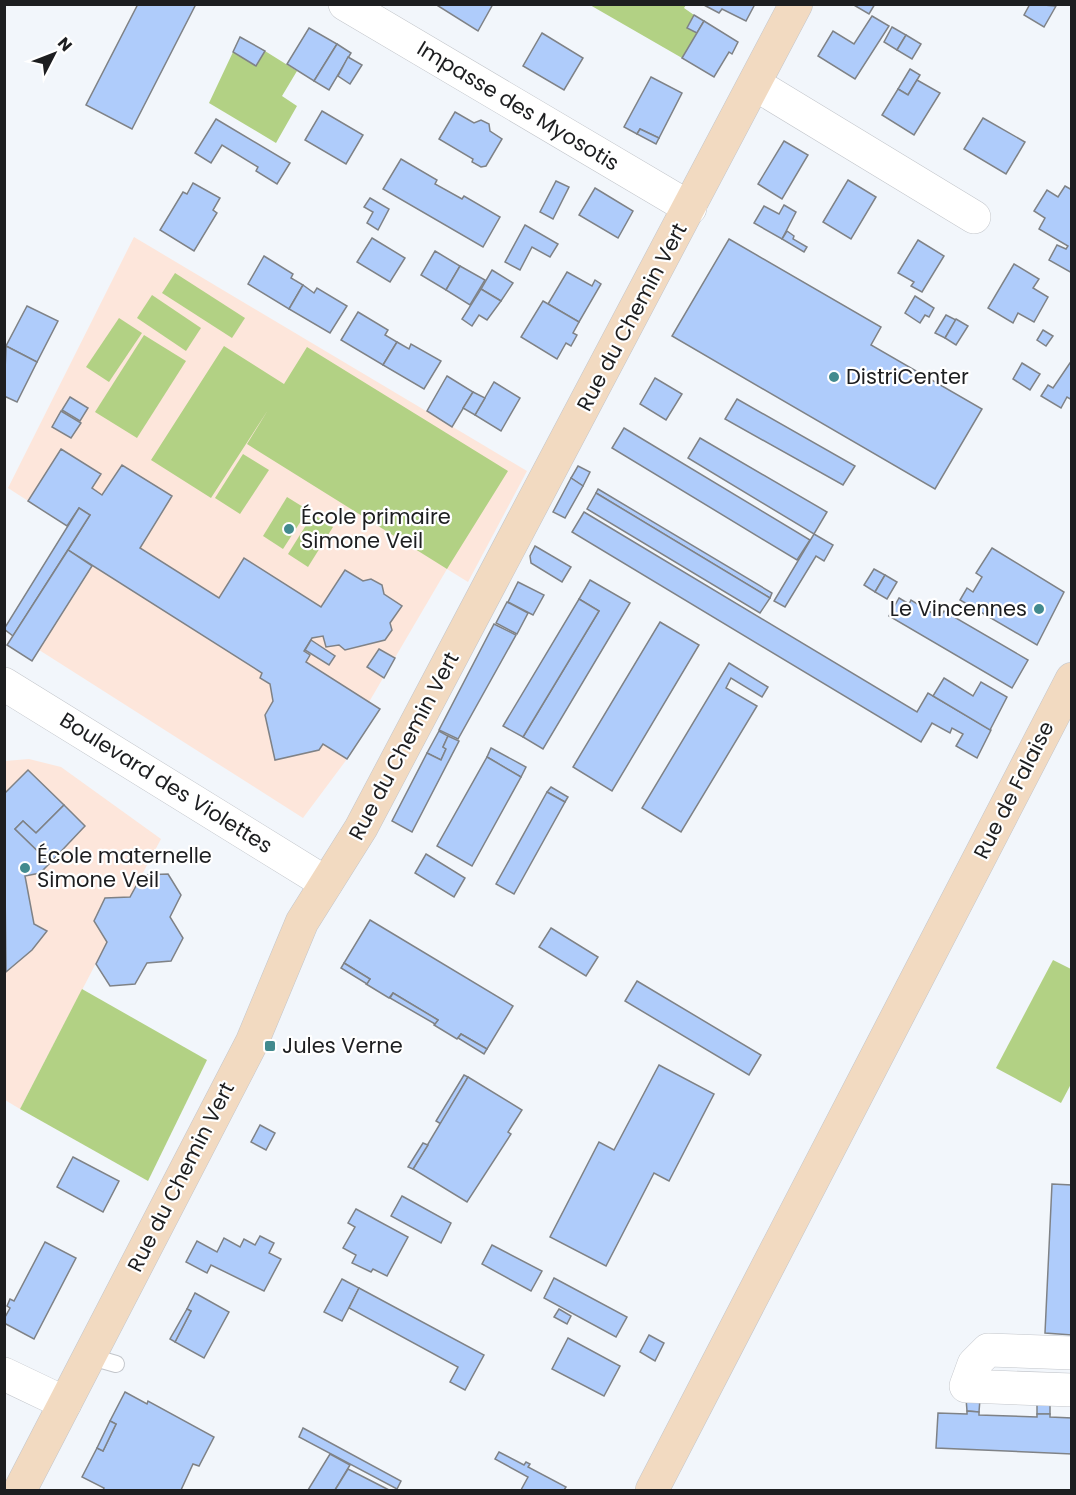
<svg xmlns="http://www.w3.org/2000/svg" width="1076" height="1495" viewBox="0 0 1076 1495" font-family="Poppins,sans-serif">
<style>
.education{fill:#fde6db}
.green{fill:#b2d184}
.building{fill:#afccfb;stroke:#7f8286;stroke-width:1.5}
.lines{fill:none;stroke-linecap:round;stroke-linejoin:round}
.lane-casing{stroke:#c3c6cb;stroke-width:18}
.street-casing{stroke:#c3c6cb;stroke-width:34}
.secondary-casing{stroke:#c3c6cb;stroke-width:34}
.lane{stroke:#fff;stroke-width:16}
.street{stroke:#fff;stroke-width:33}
.secondary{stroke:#f2dac1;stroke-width:33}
.poi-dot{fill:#428a8e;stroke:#fff;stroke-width:2}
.labels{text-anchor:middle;stroke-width:4.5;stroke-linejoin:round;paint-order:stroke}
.street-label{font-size:21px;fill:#1d1e20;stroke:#fff}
.poi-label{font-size:21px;fill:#1d1e20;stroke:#fff;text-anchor:start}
</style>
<rect width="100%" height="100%" fill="#f2f6fb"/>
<g class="education">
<path d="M134 237 527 471 468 582 447 569 369 702 380 709 347 759 303 818 14 634 90 515 79 508 67 526 8 488Z"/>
<path d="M29 759 61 767 161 839 130 897 105 898 94 921 107 942 20 1109 5 1100V761Z"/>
</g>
<g class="green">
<path d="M590 5H686L684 8 694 15 687 28 697 33 682 58Z"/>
<path d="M265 51 297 71 282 96 297 106 276 143 209 103 233 52 256 65Z"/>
<path d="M175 273 245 318 232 338 162 293Z"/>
<path d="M152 295 201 328 186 351 137 318Z"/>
<path d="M119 318 142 333 109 382 86 367Z"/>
<path d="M144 335 186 361 137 438 95 412Z"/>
<path d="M224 346 284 384 307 347 508 471 447 569 247 444 268 410 211 498 151 460Z"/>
<path d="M243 454 269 470 240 514 215 498Z"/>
<path d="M287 497 308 510 283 549 263 536Z"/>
<path d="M313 514 333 527 308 567 288 554Z"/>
<path d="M1053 960 1071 969V1084L1061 1103 996 1068Z"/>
<path d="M82 989 207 1060 148 1181 20 1109Z"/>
</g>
<g class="building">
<path d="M138 4H196L132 129 86 105Z"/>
<path d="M435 4H493L478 31Z"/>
<path d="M702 4H755L746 21 722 9 719 13Z"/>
<path d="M852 4H875L869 14Z"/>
<path d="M1030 4 1056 6 1044 27 1024 15Z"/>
<path d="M694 15 704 21 697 33 687 28Z"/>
<path d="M872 16 889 26 855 79 818 56 833 31 854 44Z"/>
<path d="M704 21 738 42 732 54 729 52 714 77 682 58Z"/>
<path d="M892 27 906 35 897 50 884 42Z"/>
<path d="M309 28 337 44 314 81 287 64Z"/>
<path d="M542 33 583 58 564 90 523 66Z"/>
<path d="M906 35 921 44 912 59 897 50Z"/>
<path d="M240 37 265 51 256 66 233 52Z"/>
<path d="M337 44 351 53 329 90 314 81Z"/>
<path d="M348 57 362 65 350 84 338 76Z"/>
<path d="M910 69 920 75 908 95 898 89Z"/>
<path d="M651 77 682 93 659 138 640 129 637 134 624 127Z"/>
<path d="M917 80 940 93 914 135 882 115 898 89 908 95Z"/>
<path d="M322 111 363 135 346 164 305 140Z"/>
<path d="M455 112 474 123 481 120 489 124 490 131 502 139 486 166 481 167 472 162 473 159 439 139Z"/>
<path d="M983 118 1025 142 1006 174 964 149Z"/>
<path d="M216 119 290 163 277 184 256 171 258 167 222 145 211 163 195 153Z"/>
<path d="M640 129 659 138 656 144 637 134Z"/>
<path d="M784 141 808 155 782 199 758 184Z"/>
<path d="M401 159 437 180 435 184 462 199 464 196 500 217 483 247 383 189Z"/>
<path d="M848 180 876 197 851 239 823 222Z"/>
<path d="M556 181 569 187 553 219 540 212Z"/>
<path d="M193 183 220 198 213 210 217 213 194 251 160 230 183 192 187 194Z"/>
<path d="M1065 186 1072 190V273L1049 260 1057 245 1066 249 1068 246 1039 229 1045 218 1034 211 1047 190 1058 197Z"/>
<path d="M595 188 633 211 618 238 579 215Z"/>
<path d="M370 198 389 209 378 230 367 223 373 212 364 207Z"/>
<path d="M784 205 796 212 782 239 754 223 764 206 779 214Z"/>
<path d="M525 225 558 244 550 257 532 247 520 270 505 262Z"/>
<path d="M787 231 794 236 793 239 807 247 804 252 782 239Z"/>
<path d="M372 238 405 258 390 282 357 262Z"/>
<path d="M729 239 881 327 871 345 982 409 935 489 672 336Z"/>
<path d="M918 240 944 256 922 292 911 286 914 282 898 273Z"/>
<path d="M435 251 460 266 446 290 421 275Z"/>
<path d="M264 256 293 274 291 278 303 285 289 309 248 284Z"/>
<path d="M1014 264 1039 279 1033 288 1048 297 1034 322 1018 313 1013 323 988 308Z"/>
<path d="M460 266 485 280 470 305 446 290Z"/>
<path d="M492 270 513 283 501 301 481 289Z"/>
<path d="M567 272 592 286 595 280 601 284 579 322 548 304Z"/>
<path d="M303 285 314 293 317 288 347 306 330 333 289 309Z"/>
<path d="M481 289 501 301 487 320 479 315 472 326 462 319Z"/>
<path d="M915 296 934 308 929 317 925 315 920 323 905 313Z"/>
<path d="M543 301 579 322 573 333 577 335 571 346 566 343 557 359 521 337Z"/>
<path d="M27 306 58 321 37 362 6 346Z"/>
<path d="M358 312 388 330 385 335 397 342 383 365 341 340Z"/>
<path d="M946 315 956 320 945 338 935 333Z"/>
<path d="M956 319 968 326 956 345 945 338Z"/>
<path d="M1043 330 1053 336 1046 346 1037 340Z"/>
<path d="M397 342 409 349 411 344 441 361 424 389 383 365Z"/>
<path d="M6 346 37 362 17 402 4 396Z"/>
<path d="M1072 360V400L1067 397 1061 408 1041 396 1048 385 1053 388Z"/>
<path d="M1022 363 1040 374 1030 390 1013 379Z"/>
<path d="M447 376 473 392 452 427 427 411Z"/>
<path d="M655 378 682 394 666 420 640 404Z"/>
<path d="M494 382 520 398 501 431 475 415Z"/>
<path d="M473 392 485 398 475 415 463 408Z"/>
<path d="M70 397 88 408 80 421 62 410Z"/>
<path d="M737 399 855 466 843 485 725 419Z"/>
<path d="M61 411 81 423 71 438 52 427Z"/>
<path d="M624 428 810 540 797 560 612 448Z"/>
<path d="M700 438 827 512 814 534 688 458Z"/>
<path d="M61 449 101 474 92 488 102 495 122 465 172 496 140 548 219 598 244 558 321 607 345 570 363 581 371 579 382 585 384 594 402 606 390 623 392 630 385 640 345 650 339 645 326 647 323 636 312 638 304 651 310 655 306 662 380 709 347 759 323 744 319 750 275 760 265 715 273 701 270 684 260 678 262 673 68 550 90 515 79 508 67 526 28 501Z"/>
<path d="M578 466 590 472 583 486 571 478Z"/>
<path d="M571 478 583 486 565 518 553 512Z"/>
<path d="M598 489 772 593 770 598 596 493Z"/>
<path d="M596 493 770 598 760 613 587 509Z"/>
<path d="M79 508 90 515 13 636 4 629Z"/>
<path d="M584 512 917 712 928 693 991 730 977 758 956 746 963 734 952 728 950 733 932 723 921 742 572 532Z"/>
<path d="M814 534 833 545 824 561 816 556 785 607 774 601Z"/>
<path d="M535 546 571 567 562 582 531 563 530 556Z"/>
<path d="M992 548 1064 592 1037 645 960 600 967 588 973 592 982 577 976 573Z"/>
<path d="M68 550 92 566 32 661 7 645Z"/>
<path d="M874 569 885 575 875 592 864 585Z"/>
<path d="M885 575 897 582 887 599 875 592Z"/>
<path d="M590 580 630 603 543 749 523 737 599 611 579 599Z"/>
<path d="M518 582 544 595 533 615 508 602Z"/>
<path d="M899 598 909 604 911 600 940 618 944 611 1028 660 1012 688 889 616Z"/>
<path d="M579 599 599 611 523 737 503 726Z"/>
<path d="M507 602 528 613 517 634 496 623Z"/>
<path d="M660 622 699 645 612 791 573 767Z"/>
<path d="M494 624 516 635 458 739 439 730Z"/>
<path d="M311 640 335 656 329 665 305 650Z"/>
<path d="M379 649 395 658 384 678 367 667Z"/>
<path d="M729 663 768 687 762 697 731 678 726 688 757 706 681 832 642 808Z"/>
<path d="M944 678 973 696 981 682 1007 697 990 730 933 696Z"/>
<path d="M439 731 448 736 443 747 446 749 441 760 427 753Z"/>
<path d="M448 736 459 741 412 832 392 821 427 753 441 760 446 749 443 747Z"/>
<path d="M491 748 526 767 521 777 487 757Z"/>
<path d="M487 757 521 777 472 866 437 846Z"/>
<path d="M28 770 64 805 36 833 23 821 15 829 50 863 40 873 25 876 34 924 47 931 32 950 6 972 4 794Z"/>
<path d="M551 787 568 797 565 802 547 792Z"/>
<path d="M547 792 565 802 514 894 496 884Z"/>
<path d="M64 805 85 826 50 863 15 829 23 821 36 833Z"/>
<path d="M426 854 465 878 454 897 415 873Z"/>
<path d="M168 874 181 895 170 917 183 938 171 961 147 963 135 984 110 986 96 964 107 942 94 921 105 898 130 897 142 875Z"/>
<path d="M370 920 513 1006 487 1049 461 1034 457 1039 434 1025 438 1020 393 993 389 998 366 984 370 979 344 963Z"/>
<path d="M551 928 598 957 586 976 539 947Z"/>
<path d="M344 963 370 979 367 984 341 968Z"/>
<path d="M637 981 761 1055 749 1075 625 1001Z"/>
<path d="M393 993 438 1020 435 1024 390 998Z"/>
<path d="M461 1034 487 1049 484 1054 458 1038Z"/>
<path d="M659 1065 714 1094 669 1181 654 1173 606 1266 550 1237 599 1142 614 1150Z"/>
<path d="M464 1075 468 1077 441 1124 436 1121Z"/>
<path d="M468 1077 522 1110 508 1132 511 1134 467 1202 413 1169Z"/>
<path d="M260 1125 275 1133 266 1150 251 1142Z"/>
<path d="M423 1143 428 1145 413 1169 408 1167Z"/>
<path d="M73 1157 119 1181 103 1212 57 1187Z"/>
<path d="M1052 1184 1072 1185V1335L1045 1333Z"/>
<path d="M402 1196 451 1223 441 1243 391 1216Z"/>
<path d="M356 1209 408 1237 387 1276 373 1269 371 1272 352 1263 356 1255 343 1248 355 1227 348 1223Z"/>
<path d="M260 1236 274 1243 269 1253 281 1259 264 1291 211 1265 207 1273 186 1262 197 1241 217 1252 224 1238 240 1247 244 1239 255 1245Z"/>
<path d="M45 1242 76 1258 34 1339 4 1323V1319L10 1308 7 1306 10 1299 14 1301Z"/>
<path d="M492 1245 542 1271 531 1291 482 1264Z"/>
<path d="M554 1278 627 1317 616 1337 544 1298Z"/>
<path d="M342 1279 359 1288 342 1321 324 1312Z"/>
<path d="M359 1288 484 1355 465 1390 450 1382 458 1367 349 1308Z"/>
<path d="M195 1293 229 1312 204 1358 175 1342 191 1311 187 1309Z"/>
<path d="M187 1309 191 1311 175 1342 170 1339Z"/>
<path d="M559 1309 571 1316 567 1324 554 1317Z"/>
<path d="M649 1335 664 1343 655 1361 640 1352Z"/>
<path d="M568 1338 620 1366 604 1396 552 1369Z"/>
<path d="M125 1392 147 1404 148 1401 214 1437 199 1466 193 1464 181 1490H103L104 1488 82 1477 97 1448 103 1451 116 1424 110 1421Z"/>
<path d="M966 1398 980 1399 979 1412 967 1411Z"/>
<rect x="1037" y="1401" width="13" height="13"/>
<path d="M967 1411 979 1412V1415L1037 1417V1414H1050V1417L1072 1418V1454L936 1448 938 1413 967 1414Z"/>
<path d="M110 1421 116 1424 103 1451 97 1448Z"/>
<path d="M303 1428 401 1481 397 1489 299 1437Z"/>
<path d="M499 1452 524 1465 526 1462 530 1464 528 1467 566 1487 564 1490H521L528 1477 495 1459Z"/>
<path d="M330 1454 350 1465 335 1490H308Z"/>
<path d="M348 1469 389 1490H335Z"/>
</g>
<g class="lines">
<defs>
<path id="lane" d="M88 1356 116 1364"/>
<g id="street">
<path d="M345 4 690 208"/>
<path d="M755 84 974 217"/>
<path d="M4 684 326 883"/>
<path d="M1072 1353 988 1350 974 1364 966 1386 1072 1390"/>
<path d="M4 1374 65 1403"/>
</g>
<g id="secondary">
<path d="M20 1490 252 1042 302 922 361 828 796 4"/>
<path d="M652 1490 1072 679"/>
</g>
</defs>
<use href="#lane" class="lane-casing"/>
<use href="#street" class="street-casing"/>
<use href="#secondary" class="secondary-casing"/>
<use href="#lane" class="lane"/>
<use href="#street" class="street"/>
<use href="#secondary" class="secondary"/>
</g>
<g class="poi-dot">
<circle cx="834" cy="377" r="6"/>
<circle cx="289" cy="529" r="6"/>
<circle cx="1039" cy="609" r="6"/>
<circle cx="25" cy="868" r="6"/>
<rect x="264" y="1040" width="12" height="12" rx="3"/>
</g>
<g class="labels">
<g class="street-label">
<text transform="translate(518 106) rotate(31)" y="7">Impasse des Myosotis</text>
<text transform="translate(632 317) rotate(-62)" y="7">Rue du Chemin Vert</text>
<text transform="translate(404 746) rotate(-62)" y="7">Rue du Chemin Vert</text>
<text transform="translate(166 783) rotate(32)" y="7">Boulevard des Violettes</text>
<text transform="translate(1014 790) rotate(-63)" y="7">Rue de Falaise</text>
<text transform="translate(181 1177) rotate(-63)" y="7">Rue du Chemin Vert</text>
</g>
<g class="poi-label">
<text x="846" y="384">DistriCenter</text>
<text x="301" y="524">École primaire<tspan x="301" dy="24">Simone Veil</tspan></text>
<text x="1027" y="616" text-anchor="end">Le Vincennes</text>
<text x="37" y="863">École maternelle<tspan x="37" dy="24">Simone Veil</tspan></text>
<text x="282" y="1053">Jules Verne</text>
</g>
</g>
<rect width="1076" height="1495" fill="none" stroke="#1d1e20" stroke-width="12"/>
<g transform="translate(54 54) rotate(48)" stroke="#ffffff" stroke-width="4.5" paint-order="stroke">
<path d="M0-4.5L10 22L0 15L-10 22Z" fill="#1d1e20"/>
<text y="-9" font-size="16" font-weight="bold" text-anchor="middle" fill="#1d1e20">N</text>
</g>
</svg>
